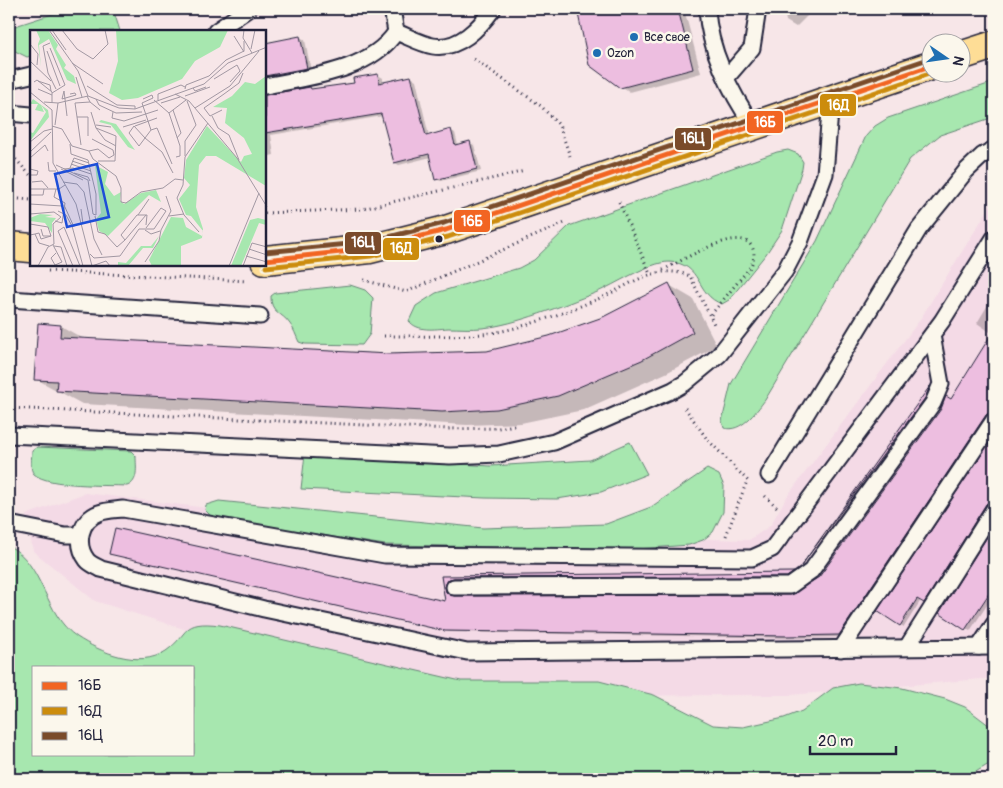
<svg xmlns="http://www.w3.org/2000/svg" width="1003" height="788" viewBox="0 0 1003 788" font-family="Pangolin,sans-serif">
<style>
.built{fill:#f4dae6}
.green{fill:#a7e7af;stroke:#648475;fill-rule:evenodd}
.shadow{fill:#0003}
.building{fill:#edbee0;stroke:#22223b}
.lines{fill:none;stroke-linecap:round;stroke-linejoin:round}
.service-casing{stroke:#22223b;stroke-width:19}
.primary-casing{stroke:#22223b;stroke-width:31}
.path{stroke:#22223b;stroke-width:3;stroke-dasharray:1 4;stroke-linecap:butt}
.service{stroke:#fbf7ec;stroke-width:15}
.primary{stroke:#fedd96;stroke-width:28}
.bus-1-casing{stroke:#fbf7ec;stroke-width:9}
.bus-2-casing{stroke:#fbf7ec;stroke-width:9}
.bus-3-casing{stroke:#fbf7ec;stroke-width:9}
.bus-1{stroke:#f26522;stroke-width:5}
.bus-2{stroke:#cc8c0c;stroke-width:5}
.bus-3{stroke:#7a4b2a;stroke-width:5}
.poi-dot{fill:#1f6fb2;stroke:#fbf7ec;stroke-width:2}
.bus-dot{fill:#22223b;stroke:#fbf7ec;stroke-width:2}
.labels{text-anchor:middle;stroke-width:5;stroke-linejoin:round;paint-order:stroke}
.poi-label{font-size:12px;fill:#22223b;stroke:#fbf7ec;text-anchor:start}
.inset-road{fill:none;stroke:#a298a3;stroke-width:1}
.view{fill:#1d4ed8;fill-opacity:0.15;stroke:#1d4ed8;stroke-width:2.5}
.inset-edge{fill:none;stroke:#22223b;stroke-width:2.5}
.line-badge{stroke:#fbf7ec;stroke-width:2}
.badge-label{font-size:14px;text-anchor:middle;font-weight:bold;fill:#fff}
</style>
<rect width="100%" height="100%" fill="#f7e6e8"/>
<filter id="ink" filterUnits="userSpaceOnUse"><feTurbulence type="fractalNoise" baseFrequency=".02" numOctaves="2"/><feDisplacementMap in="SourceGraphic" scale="10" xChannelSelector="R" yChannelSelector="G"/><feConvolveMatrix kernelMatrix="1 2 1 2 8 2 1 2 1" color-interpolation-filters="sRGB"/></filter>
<g filter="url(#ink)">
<path class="built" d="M994 200V678L790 695 492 696 225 642 95 601 33 551 26 515 85 493 402 532 749 540 770 526 786 498 919 321Z"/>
<g class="green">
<path d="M68 9H113L120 31H31V56L27 57 9 48V28Z"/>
<path d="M994 82V117L940 135 910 159 765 400C756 412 741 433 724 428L722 421 731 384 817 241 866 136 875 126 888 118Z"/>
<path d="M788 150 798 154 803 162 802 169 782 230 766 254 729 300 722 304C695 295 703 263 669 262 649 262 615 285 595 293 564 305 515 325 482 328 471 329 459 328 448 328 434 329 418 332 409 321L416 306 436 293 519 268 534 260 569 226 777 152Z"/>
<path d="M350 285 365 290 373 298 370 334 362 345 305 344 299 342C296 336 294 329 290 324 282 312 270 313 271 296L275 293Z"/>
<path d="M630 442 647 474 601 492 557 499 485 498 301 489 305 454 491 466 590 460Z"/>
<path d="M37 447 131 451 136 456C136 467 139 482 127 486 107 485 48 487 34 474 29 469 32 457 32 451Z"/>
<path d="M707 469 719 475 724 486 723 512 713 532 703 540 689 545 637 549 385 545 220 519 212 517 205 510 206 505 219 501 483 528 606 524 651 507Z"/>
<path d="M9 546C44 564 44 615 77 637 100 652 139 669 166 651 190 634 180 620 220 625L461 681H599L654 695 713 725 743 727 784 718 802 711 833 688 859 683 902 688 945 699 965 707 994 729V757L989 764 964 779H9ZM34 667H194V754H34Z"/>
</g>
<g class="shadow">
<path d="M578 9H684L701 73 630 92 590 64Z"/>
<path d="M784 9H820L817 11 814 9 796 27 786 21Z"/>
<path d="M300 37 305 40 311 71 265 81V44Z"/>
<path d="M378 75 383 78V83L411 77 416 80 429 136 450 130 455 133 458 145 470 143 474 145 481 171 441 181 436 179 431 157 399 165 395 163 383 116 271 135 274 155 265 157V96L310 88 314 90 356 84Z"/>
<path d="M669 285 693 299 717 346 666 373 583 410 521 423 467 425 82 404 36 379 61 326 84 339 389 355 487 353 549 337 603 318Z"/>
<path d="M989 303 994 305V415L843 637 793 638 450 632 110 553 446 603 443 577 793 573 796 575 791 578 459 579 453 581 448 589 450 596 454 598 790 597 819 577 951 401 993 334 977 323Z"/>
<path d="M930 387 933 389 929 401 806 568 803 566Z"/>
<path d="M994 439V504L928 604 921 600 904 627 879 611Z"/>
<path d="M994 529V605L989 602 970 631 941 613Z"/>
</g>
<g class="building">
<path d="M577 9H678L693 69 620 88 589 65Z"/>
<path d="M300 36 307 68 265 76V43Z"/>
<path d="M378 74 379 83 411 76 426 136 451 129 455 145 470 141 477 169 435 180 429 154 394 163 381 114 265 133V95L310 87 311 89 354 83 353 78Z"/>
<path d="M669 283 693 332 642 360 558 396 497 409 442 412 56 391 57 381 34 380 38 323 61 325 60 337 389 354 487 351 549 336 603 317Z"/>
<path d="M994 330V411L986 415 839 635 788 636 445 631 109 554 115 528 445 601 441 576 794 572 787 577 454 578 449 579 445 587 446 592 454 596 791 595 819 577 941 409 946 396 951 399Z"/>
<path d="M930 386 925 398 801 566Z"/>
<path d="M994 436V500L986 504 924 603 917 599 900 626 877 611Z"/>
<path d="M994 526V586L965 630 939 613Z"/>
</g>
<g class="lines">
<defs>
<g id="service">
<path d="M392 9 396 32C407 36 421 44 433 46 459 50 479 28 493 9"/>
<path d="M707 9C709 49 730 92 753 125"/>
<path d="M216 31 248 9"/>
<path d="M727 77 752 48 758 9"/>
<path d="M9 80 31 75"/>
<path d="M265 86C308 77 369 72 396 32"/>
<path d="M9 113 31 115"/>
<path d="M994 238 942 321 772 549 752 558 385 555 123 509C115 510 106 510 99 513 80 520 75 544 87 560 90 564 96 566 101 569L264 609 467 652 994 647"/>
<path d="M9 299 260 316"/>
<path d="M9 435 450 456 499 454 554 442 673 390 685 383 719 355 785 271 800 242 825 174 831 99"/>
<path d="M769 475 919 229 966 171 983 155 994 149"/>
<path d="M9 524 65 535H80"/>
<path d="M454 587 790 586 811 571 933 403 941 384 932 335"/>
<path d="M907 647 994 509"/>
<path d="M979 647 994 624"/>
<path d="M841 649 994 420"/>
</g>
<g id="primary">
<path d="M960 56 994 45"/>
<path d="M9 246 31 248"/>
<path d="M265 260 370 249 446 230 930 66"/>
</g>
</defs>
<use href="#service" class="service-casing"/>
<use href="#primary" class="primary-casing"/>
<g class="path">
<path d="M474 59 541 106 559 125 571 159"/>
<path d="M9 152 31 176"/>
<path d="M9 198 31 200"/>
<path d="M619 202 650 274"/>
<path d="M265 213 362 209 525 171"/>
<path d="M663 270C680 262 735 227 750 244 756 251 754 259 751 266L710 316"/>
<path d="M48 271 247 281"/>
<path d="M364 280 406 292 567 222"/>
<path d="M384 336C416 336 450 337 482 334 514 332 569 311 598 299 630 286 655 262 690 276L715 326"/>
<path d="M9 408 448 429 498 428 515 425"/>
<path d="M685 408 707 439 748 481"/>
<path d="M765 496 777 507"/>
<path d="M726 536 747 481"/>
</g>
<use href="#service" class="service"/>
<use href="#primary" class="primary"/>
<defs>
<path id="bus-1" d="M265 260 370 249 446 230 930 66"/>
<path id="bus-2" d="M266 267 371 256 448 237 932 73"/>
<path id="bus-3" d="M265 252 369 242 444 223 928 59"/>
</defs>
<use href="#bus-1" class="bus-1-casing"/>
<use href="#bus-2" class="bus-2-casing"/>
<use href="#bus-3" class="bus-3-casing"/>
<use href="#bus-1" class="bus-1"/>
<use href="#bus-2" class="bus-2"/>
<use href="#bus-3" class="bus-3"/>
</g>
</g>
<g class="poi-dot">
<circle cx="634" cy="37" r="5"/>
<circle cx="597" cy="53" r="5"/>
</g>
<circle class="bus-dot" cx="439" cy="239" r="4.5"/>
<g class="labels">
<g class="poi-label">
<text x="644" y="41">Все свое</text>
<text x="607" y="57">Ozon</text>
</g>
</g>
<g transform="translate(30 30)">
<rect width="236" height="236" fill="#f7e6e8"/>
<path d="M6 0H18L28 15 26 19 36 35 34 38 44 46 46 54 37 50 19 9 9 15 11 37 8 14 10 9ZM86 0H198L190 17 165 31 152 49 108 68 92 70 79 63 88 31ZM236 46V156L186 126H176L169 135 166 177 173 199 172 208 151 216V236H122L119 230 141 187 153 188 156 197 172 206 173 201 161 186 156 185 149 169 160 155 154 148 156 130 177 96 211 132 214 126 222 124 214 108 195 93 197 78 183 77 202 66 215 52 225 54ZM3 69 18 80 19 87 0 111V102L3 103 16 82 11 75 14 82 5 80 8 74H0ZM71 90 86 94 105 120 98 117 81 95 69 92ZM65 135 78 142 75 154 84 166 91 162 90 170 94 174 111 163 126 160 131 172 119 165 78 206 69 201 66 189 71 183ZM10 184 23 185 15 187 26 188 22 193V203L15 193 0 191V188ZM228 188 236 190V195L229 193 211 236H201L220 190ZM129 206 123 218H113L98 236H88V232L96 233 111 216H121Z" fill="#a7e7af"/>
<path class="inset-road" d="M19 0 48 41 58 66M22 0 36 20M32 0 47 19 63 29 78 14 75 0M214 0 213 8 222 23M204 6 214 22M20 13 13 16 18 43 26 59M0 14 8 24 7 35M20 18 35 55 22 63M221 19 225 0M17 21 30 56M0 31 21 51M42 33 73 54M46 47 52 67M184 49 207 35 210 41 200 52M8 51 20 55 21 61M4 52 7 50 22 62V73M57 56 87 75 105 76V79M163 58 165 61 176 57M8 59 22 65M155 59 156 55 179 46 196 30 214 21V11M34 61 32 69 46 65 45 63 40 64M34 61 37 86M0 62 22 80 23 133 46 174 62 236M145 64 159 71 207 128 237 177M194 64 209 53 213 43M57 66 60 72 70 80M155 66 180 57M66 69 69 75 86 83 112 82M113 69 122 65 123 68 112 73 121 100 115 108 132 122 143 143M124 70 139 83 150 116V126L146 127M128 70V64L151 55 155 57M14 72 28 73 58 66 89 78 105 79 174 54 198 33 237 17M131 73 150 67M165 78 200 56 229 21M143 80 151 103 147 108M192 80 180 86 174 78 194 64M61 82 66 98 86 106 85 131H68M83 82 82 88 94 91 128 80M139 83 156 70M182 86 188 98 199 105 209 130M47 87H58V106M25 95 28 73M66 95 81 97M22 96 32 99 42 116 59 121 63 129 86 146 91 158V172L96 173 111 162 133 158 145 149 153 150M104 96 115 108 109 116 99 103ZM105 96 127 88M93 97 116 90M66 98 75 110 86 116M121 100 127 98 142 134M62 109 83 120M0 112 14 101 22 99M51 115 45 73 60 72M59 121 68 119 79 128 84 125 83 120M0 122 21 102M155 126V111L166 95 157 71M0 128 15 115 18 121M42 131 60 137M18 132 19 141H26M41 134 61 141M26 135 58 150 63 184 66 185V164L58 130 41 124 40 114M40 138 44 128 59 133M0 139 8 141 7 145H0M31 139 53 150M34 139 43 138 61 144M44 143 58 147 60 151M2 152 12 151 18 158M33 152 47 154 54 162 64 209 72 225M0 159H29L35 155M0 165H13L14 159M0 174 32 176M34 175 44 197M51 179 53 194M28 181 36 185 42 196 53 236M0 184 24 182 31 187M108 185 119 169M65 186 68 202 75 204 87 217 95 210 91 205 107 185H117L116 195M139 186 154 184M25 191 32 193 35 173 24 167 26 159M0 194 18 197 21 206 11 209 9 203 5 204M11 199 13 206H21M115 200 121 204 130 201M169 202 154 185 147 168 153 155 155 127 178 93M0 205 5 204 9 213 19 216M95 210 116 185M23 215 32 232 25 235 21 228 26 223M24 216 31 217 37 236M219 219 237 225M60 224 64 228 90 226 109 199H124L136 181 131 178 116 198M216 226 237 232M115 232 129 211 131 200 141 181 136 166M8 236 18 217 24 214 23 194 31 187M43 236 28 201 34 197 50 236M62 236 76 231 80 236M199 236 229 163M213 236 222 213 237 217"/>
<path class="view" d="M67 134 79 187 37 197 25 144Z"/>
<rect width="236" height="236" class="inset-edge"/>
</g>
<g class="line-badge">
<rect x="819" y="93" width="38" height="24" rx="5" fill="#cc8c0c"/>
<rect x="746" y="110" width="38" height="24" rx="5" fill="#f26522"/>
<rect x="674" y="127" width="38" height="24" rx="5" fill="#7a4b2a"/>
<rect x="453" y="209" width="38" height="24" rx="5" fill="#f26522"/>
<rect x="344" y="231" width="38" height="24" rx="5" fill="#7a4b2a"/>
<rect x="382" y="237" width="38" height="24" rx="5" fill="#cc8c0c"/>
</g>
<g class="badge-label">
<text x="838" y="110">16Д</text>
<text x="765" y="127">16Б</text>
<text x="693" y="143">16Ц</text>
<text x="472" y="226">16Б</text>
<text x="363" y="247">16Ц</text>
<text x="401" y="253">16Д</text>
</g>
<rect width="1003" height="788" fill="none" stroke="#fbf7ec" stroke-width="30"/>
<rect x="15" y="15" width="973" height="758" fill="none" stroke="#22223b" stroke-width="2" filter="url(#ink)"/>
<rect x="32" y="666" width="162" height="90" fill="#fbf7ec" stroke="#a4a2a5"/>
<rect x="42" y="682" width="25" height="8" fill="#f26522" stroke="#a4a2a5"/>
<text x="78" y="690" font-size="15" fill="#22223b">16Б</text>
<rect x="42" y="707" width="25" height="8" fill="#cc8c0c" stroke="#a4a2a5"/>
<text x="78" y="716" font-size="15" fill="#22223b">16Д</text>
<rect x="42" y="732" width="25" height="8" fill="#7a4b2a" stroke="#a4a2a5"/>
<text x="78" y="740" font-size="15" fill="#22223b">16Ц</text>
<g transform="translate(946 58) rotate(103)"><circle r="24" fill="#fbf7ec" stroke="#a4a2a5"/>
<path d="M0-4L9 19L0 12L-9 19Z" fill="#1f6fb2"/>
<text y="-8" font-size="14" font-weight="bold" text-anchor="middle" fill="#22223b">N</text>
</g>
<path d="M810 746v8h86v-8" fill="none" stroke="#22223b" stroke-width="2.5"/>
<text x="818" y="746" font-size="15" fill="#22223b" stroke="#fbf7ec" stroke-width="4" paint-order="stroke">20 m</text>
</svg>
